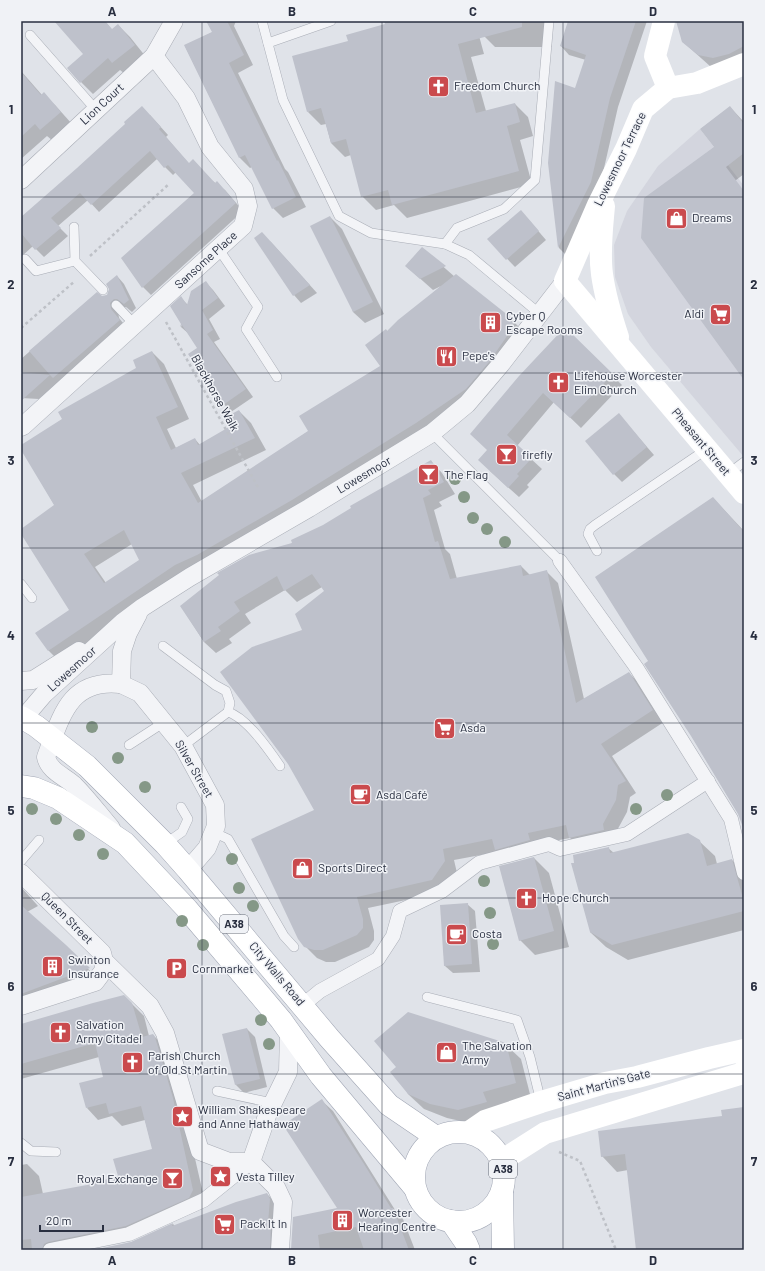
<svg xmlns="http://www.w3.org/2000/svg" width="765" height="1271" viewBox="0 0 765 1271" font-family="Barlow,sans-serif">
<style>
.built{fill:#d3d5de}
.shadow{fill:#0003;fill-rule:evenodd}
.building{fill:#bec1cb;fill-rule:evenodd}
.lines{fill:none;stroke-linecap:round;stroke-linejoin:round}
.service-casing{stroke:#a9adb6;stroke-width:10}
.pedestrian-casing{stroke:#a9adb6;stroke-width:15}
.minor-casing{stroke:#a9adb6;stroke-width:19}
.primary-casing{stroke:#a0a6b4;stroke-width:23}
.path{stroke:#bec1c7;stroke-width:2.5;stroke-dasharray:3 3;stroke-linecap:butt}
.service{stroke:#f3f4f7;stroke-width:9}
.pedestrian{stroke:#f3f4f7;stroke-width:14}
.minor{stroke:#f3f4f7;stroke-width:18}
.secondary{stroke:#fff;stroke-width:22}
.primary{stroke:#fff;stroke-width:22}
.tree{fill:#859887}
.grid{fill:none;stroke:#292f40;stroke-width:1;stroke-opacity:0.55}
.labels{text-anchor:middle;stroke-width:3;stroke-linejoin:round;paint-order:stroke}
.shield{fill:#f0f2f6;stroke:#656a77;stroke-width:1}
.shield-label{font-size:11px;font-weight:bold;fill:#292f40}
.poi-label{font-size:12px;fill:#292f40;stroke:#f0f2f6;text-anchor:start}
.street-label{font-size:12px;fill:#292f40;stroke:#f0f2f6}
.neatline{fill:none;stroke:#292f40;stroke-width:1.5}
.grid-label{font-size:13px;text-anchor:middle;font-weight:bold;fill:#292f40}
</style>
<rect width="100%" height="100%" fill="#e0e3e9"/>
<path class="built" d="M700 129 744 186V457L651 347 628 314 615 277 614 245 627 211 658 166Z"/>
<g class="shadow">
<path d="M56 21H105L112 30 118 25 130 37 146 57 125 74 120 70 93 94 81 82 85 54Z"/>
<path d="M207 21H236L234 26 253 65 238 73 285 169 288 172 306 207 283 218 273 208 252 167 250 168 240 158 185 46 213 32Z"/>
<path d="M385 21H475L484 54 471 57 486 111 515 104 528 117 533 136 520 140 532 184 407 218 394 205 376 210 362 196 351 155 345 157 331 143 326 124 321 125 308 112 349 41 386 25Z"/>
<path d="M483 21H552V47H495L483 35Z"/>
<path d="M574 21H647L618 107 599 190 567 256 559 248 549 163 586 60 569 55 561 46Z"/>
<path d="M680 21H744V64L711 67 682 41Z"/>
<path d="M21 71 42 95 55 105 72 124 53 141 47 136 21 159Z"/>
<path d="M730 107 744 122V174L695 211 744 190V376L737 369 642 238 645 199 715 147 701 129Z"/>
<path d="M150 115 168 135 166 137 189 164 225 190 243 211 151 295 143 287 123 258 195 193 176 172 173 175 157 159 99 212 88 200 58 226 68 236 44 257 33 246 21 257V219Z"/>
<path d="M330 217 342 229 384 314 365 323 353 312Z"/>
<path d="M528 219 546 240 515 267 489 240Z"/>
<path d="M270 241 317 293 301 303 294 295Z"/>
<path d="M422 248 455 277 509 317 521 329 478 401 61 663 49 651 36 633 71 610 21 532V530L55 506 21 447 138 369 152 352 164 364 189 419 167 429 176 448 195 439 200 445 231 427 239 411 251 423 266 450 193 485 202 502 309 431 381 366 386 330 388 332 441 286 433 290 406 266ZM132 544 140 560 106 583 95 567Z"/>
<path d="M117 276 124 284 136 308 132 312 126 307H122L118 311 119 318 127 328 39 399 21 398V359L97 293 102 297 108 295Z"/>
<path d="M205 282 213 290 225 306 209 319 220 339 214 342 253 397 231 412 224 404 198 348 189 334 181 327 182 324 181 298 188 305Z"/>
<path d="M565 329 622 385 581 428 554 402 517 446 542 469 527 485 529 487 519 497 490 471 488 451Z"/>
<path d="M619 415 654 455 622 482 614 474Z"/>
<path d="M431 461 442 473 455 494 439 502 442 506 434 510 445 549 450 554 457 579 521 566 530 575 547 572 558 583 584 699 629 673 641 685 664 722 612 756 636 793 630 797 627 812 614 836 582 850 570 838 454 860 457 873 444 892 368 908 374 931V940L369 947 335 962H326L317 958 305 946 315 810 325 591 322 587 297 602 285 590 245 614 251 623 229 639 232 643 216 653 204 642 181 606 323 526Z"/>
<path d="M713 498 744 531V828L739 814 650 661Z"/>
<path d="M699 841 715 856 717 864 732 860 744 873V930L628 960 606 947 590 932 608 848 614 853Z"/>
<path d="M534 858 549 873 569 947 535 955 520 940Z"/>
<path d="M21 887 38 906 27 912 100 980 21 1010Z"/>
<path d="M467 904 475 911 480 972 453 973 445 966Z"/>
<path d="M124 996 144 1016 149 1036 153 1035 165 1047 182 1102 205 1202 201 1209 139 1237 77 1250H21V1165L27 1164 39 1176 43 1194 88 1186 119 1177 153 1150 145 1120 122 1126 112 1116 98 1120 87 1108 104 1078 99 1057 21 1079V1025Z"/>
<path d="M247 1029 255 1037 267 1087 244 1093 236 1085Z"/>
<path d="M505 1044 521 1059 531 1098 474 1124 447 1118 424 1109 408 1094 397 1067Z"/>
<path d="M322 1101 333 1111 397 1213 403 1219 415 1250H300L339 1209Z"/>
<path d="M744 1108V1250H637L628 1170 617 1172 602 1156 723 1117Z"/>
<path d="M267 1194 279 1206 282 1250H98L131 1243 173 1224 175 1226Z"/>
</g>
<g class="building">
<path d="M54 21H105L112 29 118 24 135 45 112 63 108 58 80 83 67 68 83 54Z"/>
<path d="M206 21H227L244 55 229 63 277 161 278 160 296 197 272 209 245 155 239 158 184 45 212 32Z"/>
<path d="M384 21H522V27L458 44 476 113 515 103 520 122 507 126 519 171 392 205 388 190 361 197 346 139 331 143 321 108 307 112 292 56 348 41 346 35 385 24Z"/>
<path d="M568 21H636L610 98 591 182 558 248 548 163 555 81 575 88 586 55 560 46Z"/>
<path d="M676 21H744V46L729 54 713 58 698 55 682 42Z"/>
<path d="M21 72 41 95 44 92 61 112 40 130 35 124 21 137Z"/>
<path d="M142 106 161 127 159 129 189 163 193 159 215 183 217 181 236 203 142 288 121 258 194 193 168 165 164 168 150 151 91 205 80 193 51 218 61 228 35 250 21 233V217L77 168 125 124 124 122Z"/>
<path d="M730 106 744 124V153L726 167 744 191V380L641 238 644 198 714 147 700 129Z"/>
<path d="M521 210 539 231 506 260 487 239Z"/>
<path d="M330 216 373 302 353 312 310 226Z"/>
<path d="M262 232 292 265 310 285 293 296 254 238Z"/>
<path d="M422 247 446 266 420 279 405 266Z"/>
<path d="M456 274 509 316 514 326 489 362 466 389 416 423 292 500 197 555 175 565 48 651 35 633 69 610 21 534V529L54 505 21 450V445L62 419 58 412 136 368 133 360 152 351 178 407 156 417 171 450 195 438 198 445 229 427 224 418 239 410 255 438 181 473 198 503 308 431 299 416 380 366 365 345 386 329 387 331 398 320ZM124 530 139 560 104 583 84 554Z"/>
<path d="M117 275 129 300 124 304 117 299H114L110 303 111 309 120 320 53 378 50 375 21 401V372L50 375 29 351 97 292 102 296 107 295 109 289 106 284Z"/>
<path d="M206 281 218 298 202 310 213 330 207 334 246 389 223 405 188 354 197 348 182 325 180 327 181 324 170 306 181 296 187 305 191 291Z"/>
<path d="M565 327 613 374 570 418 543 393 507 435 532 458 517 474 519 476 508 488 478 460 487 450 470 434 519 376Z"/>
<path d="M619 413 647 447 613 475 585 441Z"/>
<path d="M431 460 444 482 428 490 431 494 423 498 435 542 438 541 450 579 521 565 523 576 547 570 576 703 629 672 653 710 601 744 626 781 618 785 616 800 603 824 604 830 569 838 566 825 528 833 530 840 495 850 492 839 443 849 445 861 432 880 357 897 363 919V928L357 935 323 950H314L304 947 298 939 251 839 314 810 288 764 220 672 252 647 302 630 295 614 324 591 312 574 284 591 277 576 234 602 240 611 218 627 221 631 204 642 180 606 219 575 217 573 249 555 292 543 291 540 323 525 351 508 350 506Z"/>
<path d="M713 497 744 532V830L738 814 691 736 644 664 648 661 595 577Z"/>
<path d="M688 833 700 840 707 866 732 859 744 902V911L612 945 590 932 571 863H574L573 855 609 847 610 853Z"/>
<path d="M534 857 554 931 519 941 499 866Z"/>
<path d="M468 903 472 964 444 966 440 905Z"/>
<path d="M21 905 66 945 90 968 21 994Z"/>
<path d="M124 995 132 1003 142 1037 153 1034 155 1037 173 1098 193 1190 189 1198 126 1226 48 1242 44 1244 42 1250H32L31 1239 21 1240V1197L87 1185 118 1176 113 1159 152 1149 141 1106 109 1114 106 1103 86 1108 79 1083 103 1077 95 1043 21 1064V1024L93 1003Z"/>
<path d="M408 1012 506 1043 516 1083 483 1092 487 1102 458 1110 430 1104 408 1094 390 1072 396 1067 374 1041Z"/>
<path d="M247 1028 260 1079 235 1085 222 1034Z"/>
<path d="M322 1099 364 1164 391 1208H393L409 1250H364L356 1227 318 1235 320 1250H291L293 1217 337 1208 283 1125Z"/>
<path d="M744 1107V1250H636L625 1154 601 1157 598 1131 722 1116 721 1110Z"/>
<path d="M267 1193 270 1199 268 1223 271 1222 270 1250H93L131 1242 173 1223 172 1226 236 1202Z"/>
</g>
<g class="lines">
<defs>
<g id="service">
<path d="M262 21 283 100 339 216 371 233 445 244 469 255 540 314"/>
<path d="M30 35 96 110"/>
<path d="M268 43 331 21"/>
<path d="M74 227 75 261 103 290"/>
<path d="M445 244 457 228 504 209 535 180 549 21"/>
<path d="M218 248 258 307 246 329 277 377"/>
<path d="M25 259 36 271 75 261"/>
<path d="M116 305 134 324"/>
<path d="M432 433 560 561"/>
<path d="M728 474 744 462"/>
<path d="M597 551 588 534 590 529 595 525 707 449"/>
<path d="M21 584 32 598"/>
<path d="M163 646 215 685 226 691 230 703 228 712 183 746"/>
<path d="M228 712C247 718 269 750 280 766"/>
<path d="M129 745 163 723"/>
<path d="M213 832 228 839 284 936 294 947"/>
<path d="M165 844 182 832 188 819 181 807"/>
<path d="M21 861 39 840"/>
<path d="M427 997 517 1020 530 1057 541 1102"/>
<path d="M217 1091 272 1103"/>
<path d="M21 1143 31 1151 56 1152"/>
</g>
<g id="pedestrian">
<path d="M560 561 636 667 731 819 744 873"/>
<path d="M303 1005 320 991 378 959 393 936 400 911 442 891 479 863 549 844 560 849 627 834 708 781"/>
<path d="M50 1250 129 1234 204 1200 251 1162"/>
</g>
<g id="minor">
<path d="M21 180 154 56 174 21"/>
<path d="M21 427 23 426 243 226 248 206 244 189 210 147 186 98 154 56"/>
<path d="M138 614 128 633 122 651 121 684 140 693 183 746 215 805 216 826 207 848 188 870"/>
<path d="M21 681 33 680 79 651"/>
<path d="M21 721 44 694 123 622 143 607 190 577 309 508 432 433 467 404 501 364 565 281"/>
<path d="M111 828C99 814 87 798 74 785 64 776 49 771 46 757 61 717 69 678 121 684"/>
<path d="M21 873 102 953 104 961 150 1006 165 1033 200 1151 229 1162H251"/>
<path d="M21 1006 95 982 104 970V961"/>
<path d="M251 1162 268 1113 288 1072 289 1033"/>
<path d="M251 1162 276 1187 283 1202 280 1250"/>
</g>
<g id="primary">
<path d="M21 717 36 726 87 766 165 844 188 870 330 1039 389 1105 436 1137"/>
<path d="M21 786 34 788 58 798 125 843 187 909 281 1020 321 1076 414 1187"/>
<circle cx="459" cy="1177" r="45"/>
<path d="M502 1192 503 1250"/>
<path d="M451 1221 466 1243 469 1250"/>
</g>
</defs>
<use href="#service" class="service-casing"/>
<use href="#pedestrian" class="pedestrian-casing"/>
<use href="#minor" class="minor-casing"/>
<use href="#primary" class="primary-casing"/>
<g class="path">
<path d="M90 256 169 184"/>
<path d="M166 322 259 489"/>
<path d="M21 328 75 281"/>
<path d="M559 1152 580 1161 616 1250"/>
</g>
<use href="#service" class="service"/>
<use href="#pedestrian" class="pedestrian"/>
<use href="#minor" class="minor"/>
<g class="secondary">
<path d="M664 21 655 56 668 88"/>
<path d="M744 64 697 83 668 88 643 109 626 149 598 205 565 281 744 493"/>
<path d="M604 206C602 229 599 252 602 274 605 296 611 316 618 337"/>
<path d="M469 1132 485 1121 541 1102 605 1083 637 1077 709 1058 744 1050"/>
<path d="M501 1161 545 1133 740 1074 744 1071"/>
</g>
<use href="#primary" class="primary"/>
</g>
<g class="tree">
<circle cx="455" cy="479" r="6"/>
<circle cx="464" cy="497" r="6"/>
<circle cx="473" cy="518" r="6"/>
<circle cx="487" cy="529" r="6"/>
<circle cx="505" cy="542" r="6"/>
<circle cx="92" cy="727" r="6"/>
<circle cx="118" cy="758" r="6"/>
<circle cx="145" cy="787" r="6"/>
<circle cx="667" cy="795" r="6"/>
<circle cx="32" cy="809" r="6"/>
<circle cx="636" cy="809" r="6"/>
<circle cx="56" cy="819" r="6"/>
<circle cx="79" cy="835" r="6"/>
<circle cx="103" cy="854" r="6"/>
<circle cx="232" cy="859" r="6"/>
<circle cx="484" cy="881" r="6"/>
<circle cx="239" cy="888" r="6"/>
<circle cx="253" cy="906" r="6"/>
<circle cx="490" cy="913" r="6"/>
<circle cx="182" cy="921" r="6"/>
<circle cx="493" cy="944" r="6"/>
<circle cx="203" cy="945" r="6"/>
<circle cx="261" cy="1020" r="6"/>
<circle cx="269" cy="1044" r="6"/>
</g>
<path class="grid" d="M202 21V1250M382 21V1250M563 21V1250M21 197H744M21 373H744M21 548H744M21 723H744M21 898H744M21 1074H744"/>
<defs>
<symbol id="church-square" viewBox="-11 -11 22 22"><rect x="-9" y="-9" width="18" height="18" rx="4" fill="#ca4a4d" stroke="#f0f2f6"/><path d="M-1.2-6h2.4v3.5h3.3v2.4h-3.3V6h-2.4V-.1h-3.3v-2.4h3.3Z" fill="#fff"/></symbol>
<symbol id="shop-square" viewBox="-11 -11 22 22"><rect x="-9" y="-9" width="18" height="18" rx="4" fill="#ca4a4d" stroke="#f0f2f6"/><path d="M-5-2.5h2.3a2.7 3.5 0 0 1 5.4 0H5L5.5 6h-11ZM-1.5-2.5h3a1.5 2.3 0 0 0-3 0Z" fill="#fff"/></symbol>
<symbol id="supermarket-square" viewBox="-11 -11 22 22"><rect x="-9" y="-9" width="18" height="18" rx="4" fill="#ca4a4d" stroke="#f0f2f6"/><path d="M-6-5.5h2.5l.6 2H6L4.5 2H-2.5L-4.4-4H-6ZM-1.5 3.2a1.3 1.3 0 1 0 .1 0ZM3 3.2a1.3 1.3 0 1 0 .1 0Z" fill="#fff"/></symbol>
<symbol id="building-square" viewBox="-11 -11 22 22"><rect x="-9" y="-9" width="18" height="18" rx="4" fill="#ca4a4d" stroke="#f0f2f6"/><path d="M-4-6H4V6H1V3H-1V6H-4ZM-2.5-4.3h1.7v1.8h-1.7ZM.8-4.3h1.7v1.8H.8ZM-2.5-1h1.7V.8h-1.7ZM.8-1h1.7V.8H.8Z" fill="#fff"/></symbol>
<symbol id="restaurant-square" viewBox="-11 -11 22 22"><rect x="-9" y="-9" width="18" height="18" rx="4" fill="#ca4a4d" stroke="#f0f2f6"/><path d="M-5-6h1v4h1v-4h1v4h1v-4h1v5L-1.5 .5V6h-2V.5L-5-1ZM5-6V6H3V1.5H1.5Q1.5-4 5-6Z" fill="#fff"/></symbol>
<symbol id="bar-square" viewBox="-11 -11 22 22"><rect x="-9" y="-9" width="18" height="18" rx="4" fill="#ca4a4d" stroke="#f0f2f6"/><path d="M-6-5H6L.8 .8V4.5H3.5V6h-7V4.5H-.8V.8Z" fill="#fff"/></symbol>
<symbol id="cafe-square" viewBox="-11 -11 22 22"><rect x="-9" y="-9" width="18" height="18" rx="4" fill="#ca4a4d" stroke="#f0f2f6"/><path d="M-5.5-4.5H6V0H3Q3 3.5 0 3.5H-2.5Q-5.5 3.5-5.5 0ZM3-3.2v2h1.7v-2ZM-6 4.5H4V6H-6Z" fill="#fff"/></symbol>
<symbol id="parking-square" viewBox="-11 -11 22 22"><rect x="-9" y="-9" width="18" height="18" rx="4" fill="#ca4a4d" stroke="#f0f2f6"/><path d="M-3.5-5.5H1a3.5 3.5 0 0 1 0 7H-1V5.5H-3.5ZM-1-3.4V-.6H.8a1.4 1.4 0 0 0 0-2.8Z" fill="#fff"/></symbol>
<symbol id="sight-square" viewBox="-11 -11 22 22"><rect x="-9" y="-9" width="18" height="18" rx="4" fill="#ca4a4d" stroke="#f0f2f6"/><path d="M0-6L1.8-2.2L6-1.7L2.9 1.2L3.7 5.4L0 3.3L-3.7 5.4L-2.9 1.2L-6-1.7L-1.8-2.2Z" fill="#fff"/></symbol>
</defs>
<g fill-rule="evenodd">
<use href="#church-square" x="426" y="74" width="25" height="25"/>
<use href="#shop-square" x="664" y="206" width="25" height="25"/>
<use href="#supermarket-square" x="708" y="302" width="25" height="25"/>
<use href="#building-square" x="478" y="310" width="25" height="25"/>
<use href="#restaurant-square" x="434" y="344" width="25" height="25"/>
<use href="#church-square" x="546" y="370" width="25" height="25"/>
<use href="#bar-square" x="494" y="442" width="25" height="25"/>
<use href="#bar-square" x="416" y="462" width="25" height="25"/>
<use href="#supermarket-square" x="432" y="716" width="25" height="25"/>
<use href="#cafe-square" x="348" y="782" width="25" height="25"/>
<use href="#shop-square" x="290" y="856" width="25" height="25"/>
<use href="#church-square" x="514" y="886" width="25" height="25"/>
<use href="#cafe-square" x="444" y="922" width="25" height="25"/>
<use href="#building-square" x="40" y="954" width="25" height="25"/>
<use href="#parking-square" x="164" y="956" width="25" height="25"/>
<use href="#church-square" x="48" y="1020" width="25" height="25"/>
<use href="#shop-square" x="434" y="1040" width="25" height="25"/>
<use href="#church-square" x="120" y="1050" width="25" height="25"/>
<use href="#sight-square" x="170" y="1104" width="25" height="25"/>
<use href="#sight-square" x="208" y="1164" width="25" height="25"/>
<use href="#bar-square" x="160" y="1166" width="25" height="25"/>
<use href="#building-square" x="330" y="1208" width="25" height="25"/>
<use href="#supermarket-square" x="212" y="1212" width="25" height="25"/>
</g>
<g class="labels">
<g class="shield">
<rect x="220" y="915" width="28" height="18" rx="3"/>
<rect x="489" y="1160" width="28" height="18" rx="3"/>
</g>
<g class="shield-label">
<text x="234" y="928">A38</text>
<text x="503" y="1173">A38</text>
</g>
<g class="poi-label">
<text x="454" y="90">Freedom Church</text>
<text x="692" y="222">Dreams</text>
<text x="704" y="318" text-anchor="end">Aldi</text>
<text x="506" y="320">Cyber Q<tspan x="506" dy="14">Escape Rooms</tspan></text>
<text x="462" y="360">Pepe's</text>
<text x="574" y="380">Lifehouse Worcester<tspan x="574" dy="14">Elim Church</tspan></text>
<text x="522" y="459">firefly</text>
<text x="444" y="479">The Flag</text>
<text x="460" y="732">Asda</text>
<text x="376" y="799">Asda Café</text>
<text x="318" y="872">Sports Direct</text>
<text x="542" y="902">Hope Church</text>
<text x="472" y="938">Costa</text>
<text x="68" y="964">Swinton<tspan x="68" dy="14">Insurance</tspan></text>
<text x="192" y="973">Cornmarket</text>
<text x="76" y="1029">Salvation<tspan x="76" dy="14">Army Citadel</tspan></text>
<text x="462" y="1050">The Salvation<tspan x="462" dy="14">Army</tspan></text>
<text x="148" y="1060">Parish Church<tspan x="148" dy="14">of Old St Martin</tspan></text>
<text x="198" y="1114">William Shakespeare<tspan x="198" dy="14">and Anne Hathaway</tspan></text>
<text x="236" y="1181">Vesta Tilley</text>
<text x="158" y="1183" text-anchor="end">Royal Exchange</text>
<text x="358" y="1217">Worcester<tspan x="358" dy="14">Hearing Centre</tspan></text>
<text x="240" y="1228">Pack It In</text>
</g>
<g class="street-label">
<text transform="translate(102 104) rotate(-43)" y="4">Lion Court</text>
<text transform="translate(620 159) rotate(-64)" y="4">Lowesmoor Terrace</text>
<text transform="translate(206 260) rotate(-42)" y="4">Sansome Place</text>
<text transform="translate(215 393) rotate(61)" y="4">Blackhorse Walk</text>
<text transform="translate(701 442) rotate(50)" y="4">Pheasant Street</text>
<text transform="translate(364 475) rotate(-31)" y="4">Lowesmoor</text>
<text transform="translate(72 669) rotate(-42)" y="4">Lowesmoor</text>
<text transform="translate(194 769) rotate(60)" y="4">Silver Street</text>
<text transform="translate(67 918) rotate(45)" y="4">Queen Street</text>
<text transform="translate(277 974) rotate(50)" y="4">City Walls Road</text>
<text transform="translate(604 1085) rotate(-15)" y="4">Saint Martin's Gate</text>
</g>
</g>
<rect width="765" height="1271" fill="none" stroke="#f0f2f6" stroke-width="44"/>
<path d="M40 1225v6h63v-6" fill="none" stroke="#292f40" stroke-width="2"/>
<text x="46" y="1225" font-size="12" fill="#292f40" stroke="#f0f2f6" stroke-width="3" paint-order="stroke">20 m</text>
<rect x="22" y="22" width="721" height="1227" class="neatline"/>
<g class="grid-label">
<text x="112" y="16">A</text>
<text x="292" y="16">B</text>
<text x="473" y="16">C</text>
<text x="653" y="16">D</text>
<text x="11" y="114">1</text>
<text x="754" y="114">1</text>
<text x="11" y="289">2</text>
<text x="754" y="289">2</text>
<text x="11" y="465">3</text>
<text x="754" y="465">3</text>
<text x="11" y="640">4</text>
<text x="754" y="640">4</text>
<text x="11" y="815">5</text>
<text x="754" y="815">5</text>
<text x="11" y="991">6</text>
<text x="754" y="991">6</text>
<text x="11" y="1166">7</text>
<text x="754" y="1166">7</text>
<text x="112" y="1265">A</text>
<text x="292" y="1265">B</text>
<text x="473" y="1265">C</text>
<text x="653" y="1265">D</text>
</g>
</svg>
